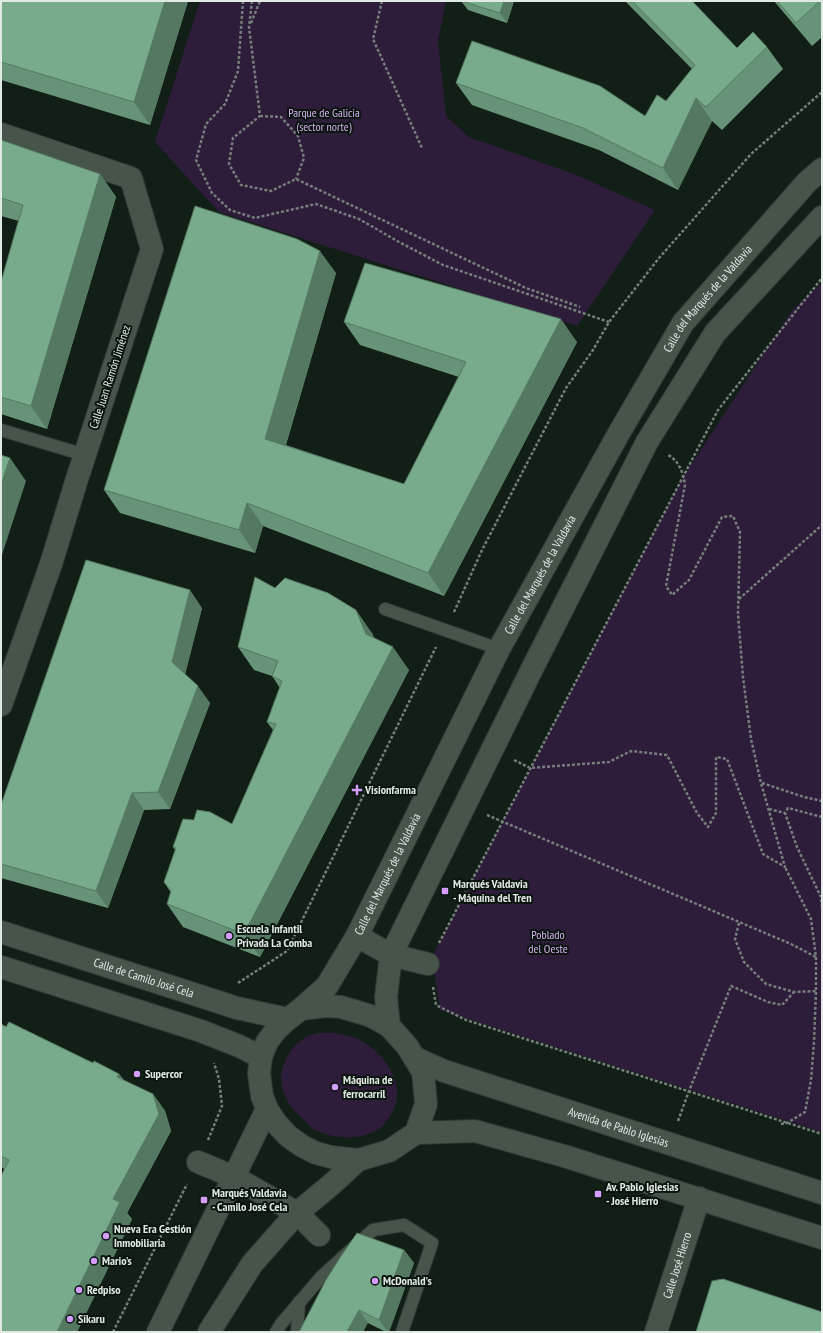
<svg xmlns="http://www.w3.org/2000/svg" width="823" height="1333" viewBox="0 0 823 1333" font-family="'PT Sans Narrow',sans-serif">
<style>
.green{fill:#2e1c3b}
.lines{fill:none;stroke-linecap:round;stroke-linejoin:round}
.lane-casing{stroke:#323a35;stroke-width:14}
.street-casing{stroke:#323a35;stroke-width:24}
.secondary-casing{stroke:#323a35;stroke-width:24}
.path{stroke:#757f79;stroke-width:2.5;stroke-dasharray:3 2;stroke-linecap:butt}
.lane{stroke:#46544a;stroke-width:12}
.street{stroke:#46544a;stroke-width:22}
.secondary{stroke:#46544a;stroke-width:22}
.wall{fill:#679378}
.shaded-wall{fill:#547861}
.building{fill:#78ab8b;stroke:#547861}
.poi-dot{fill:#d49cfc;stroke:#0a150e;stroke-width:1.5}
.labels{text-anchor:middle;stroke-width:4;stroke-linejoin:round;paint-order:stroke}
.park-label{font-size:12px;fill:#d7b0f4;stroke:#0a150e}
.street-label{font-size:12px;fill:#e1e9e4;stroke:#0a150e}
.poi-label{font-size:12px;font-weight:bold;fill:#e1e9e4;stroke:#0a150e;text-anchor:start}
</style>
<rect width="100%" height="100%" fill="#121f17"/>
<g class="green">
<path d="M200 1H446L438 41 446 116 469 137 574 174 655 210 577 326 219 212 155 142Z"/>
<path d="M822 283V1132L440 1010 432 957 683 477 793 309Z"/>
<path d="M335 1033C342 1035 352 1036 358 1039 384 1052 408 1085 392 1113 386 1123 380 1131 368 1134 351 1140 332 1138 315 1130 311 1128 307 1123 304 1120 283 1102 273 1079 289 1054 294 1045 301 1039 311 1035 317 1032 328 1033 335 1033Z"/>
</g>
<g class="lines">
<defs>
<g id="lane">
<path d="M1 430 85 455"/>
<path d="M385 609 499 649"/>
<path d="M276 1332 281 1324 321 1277 373 1230 404 1225 432 1243 402 1332"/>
<path d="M297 1332 299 1302"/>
</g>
<g id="street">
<path d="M1 134 131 178 152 249 77 479 51 564 1 705"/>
<path d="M357 936 391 955 428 964"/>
<path id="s1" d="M301 1009 327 986 357 936 499 649 619 433 683 323 807 182 822 169"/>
<path d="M389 1026 386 997 391 955 532 669 647 442 715 333 822 217"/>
<path d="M198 1162 234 1177 297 1213 319 1235"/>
<path d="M158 1332 267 1109"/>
<path d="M209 1332 252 1264 297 1213 332 1184 358 1160"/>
<path id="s2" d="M656 1332 699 1198"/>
</g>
<g id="secondary">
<path id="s3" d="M1 932 237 1008 288 1019"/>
<path d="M1 967 201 1031 239 1046 261 1057"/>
<path d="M326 1006 341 1007 371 1016 389 1026 407 1046 423 1072 426 1104 416 1133 389 1151 358 1160 331 1157 316 1153 302 1146 288 1136 276 1123 267 1109 262 1096 259 1073 261 1057 267 1042 276 1030 288 1019 301 1009Z"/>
<path id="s4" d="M415 1058 444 1071 822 1193"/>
<path d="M416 1133 475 1131 564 1156 822 1238"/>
</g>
</defs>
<use href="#lane" class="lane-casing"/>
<use href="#street" class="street-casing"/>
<use href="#secondary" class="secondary-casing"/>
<g class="path">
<path d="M243 1 238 71 225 104 206 124 196 160 212 193 230 210 255 218 316 204 359 219 399 242 443 265 609 322"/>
<path d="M252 1 249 27 260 116 233 138 229 164 241 185 271 191 296 179 526 288 580 307"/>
<path d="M382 1 373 39 422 148"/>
<path d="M251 23 260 1"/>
<path d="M260 116 281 117 298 136 304 158 296 179"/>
<path d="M739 599 822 525"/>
<path d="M454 612 482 550 566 388 593 350 609 322 659 258 751 154 822 92"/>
<path d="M514 760 530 768 609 762 631 751 667 755 697 813 708 827 716 813V757L727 759 763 854 785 867 761 783 751 739 743 677 738 614 740 532 733 516 722 517 689 580 672 595 666 586 685 485C683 472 679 461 668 455"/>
<path d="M762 783 804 797 822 801"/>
<path d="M769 809 785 813"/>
<path d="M487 815 791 944 816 957"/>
<path d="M822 817 788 808 785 813 797 847 821 897 822 907"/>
<path d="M739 923 735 939 744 962 766 984 794 992 816 991"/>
<path d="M439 943 718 410 822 278"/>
<path d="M238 983 287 951 436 647"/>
<path d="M433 987 436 1005 466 1020 822 1134"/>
<path d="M678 1121 689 1091 731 986 768 1002 782 1005 794 992"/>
<path d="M781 1124 787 1123 805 1112 811 1080 814 1042 816 991V957L811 919 785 867"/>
<path d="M208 1140 222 1106 219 1079 214 1063"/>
<path d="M113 1332 187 1184"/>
</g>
<use href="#lane" class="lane"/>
<use href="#street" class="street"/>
<use href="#secondary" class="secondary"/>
</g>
<g class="wall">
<path d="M1 1H188L150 125 1 80Z"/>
<path d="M461 1H514L507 23 468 10Z"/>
<path d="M625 1H692L737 48 767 47 783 69 722 130 712 121 678 190 599 150 472 105 456 83 645 116 666 101 692 69Z"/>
<path d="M774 1H822V37L812 46Z"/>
<path d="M1 140 100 174 116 197 47 429 1 414V282L19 221 1 216Z"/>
<path d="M336 273 286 445 404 484 459 377 360 345 344 322 577 342 444 596 263 526 255 553 120 513 104 490Z"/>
<path d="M275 588 372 633 374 638 409 670 260 957 183 927 167 904 171 893 164 882 175 850 173 847 232 824 273 730 267 722 280 688 272 676 254 670 238 647Z"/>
<path d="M202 608 185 674 210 703 170 809 144 810 108 908 1 878V805Z"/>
<path d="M1 1024 93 1063 119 1074 124 1080 153 1094 165 1111 171 1131 127 1213 132 1219 77 1332H1L4 1169 1 1167Z"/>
<path d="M404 1250 414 1263 389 1332H386L368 1323 299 1332Z"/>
</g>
<g class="shaded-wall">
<path d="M165 1H188L150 125 134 102Z"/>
<path d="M504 1H514L507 23 500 13Z"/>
<path d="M696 98 712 121 678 190 663 168Z"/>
<path d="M100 174 116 197 47 429 31 406Z"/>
<path d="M320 251 336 273 281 461 265 439Z"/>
<path d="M561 319 577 342 444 596 428 573Z"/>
<path d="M10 458 26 481 1 558V485Z"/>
<path d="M247 503 263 526 255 553 239 530Z"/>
<path d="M190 590 202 608 184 679 172 662Z"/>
<path d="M356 610 372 633 382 656 366 634Z"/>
<path d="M393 647 409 670 260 957 244 934Z"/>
<path d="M198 686 210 703 170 809 158 792Z"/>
<path d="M132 793 144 810 108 908 96 891Z"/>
<path d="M119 1074 131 1091 117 1077Z"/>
<path d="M153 1094 165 1111 171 1131 127 1213 132 1219 77 1332H57L113 1199Z"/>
<path d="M404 1250 414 1263 389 1332H388L379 1320Z"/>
<path d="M359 1310 368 1323 363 1332H347Z"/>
</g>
<g class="building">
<path d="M1 1H165L134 102 1 62Z"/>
<path d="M461 1H504L500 13Z"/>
<path d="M632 1H692L737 48 753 32 767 47 706 107 696 98 663 168 583 128 456 83 472 41 600 86 645 116 657 95 666 101 695 65Z"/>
<path d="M777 1H820L796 23Z"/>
<path d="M1 140 100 174 31 406 1 397V282L23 205 1 198Z"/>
<path d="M195 206 297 239 320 251 265 439 404 484 466 362 344 322 365 263 561 319 428 573 247 503 239 530 104 490Z"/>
<path d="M1 455 10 458 1 485Z"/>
<path d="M86 560 190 590 172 662 198 686 158 792 132 793 96 891 1 864V805Z"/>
<path d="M255 577 275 588 285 578 328 593 356 610 366 634 393 647 244 934 167 904 171 891 164 882 176 848 173 847 183 819 194 820 197 810 210 812 232 824 276 724 267 722 282 681 272 676 278 661 238 647Z"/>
<path d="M9 1022 93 1063 94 1061 119 1074 117 1077 153 1094 159 1114 113 1199 120 1202 57 1332H1V1176L9 1160 1 1156V1024L6 1027Z"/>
<path d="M357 1233 404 1250 379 1320 359 1310 347 1332H299L326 1280 341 1256Z"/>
<path d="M723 1279 822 1312V1332H696L712 1281Z"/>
</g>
<g class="poi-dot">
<path d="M355 784h4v4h4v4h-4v4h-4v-4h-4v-4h4z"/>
<rect x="441" y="887" width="8" height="8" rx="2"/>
<circle cx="229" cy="936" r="4"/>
<circle cx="137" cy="1074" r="4"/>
<circle cx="335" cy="1087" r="4"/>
<rect x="594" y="1190" width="8" height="8" rx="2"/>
<rect x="200" y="1196" width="8" height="8" rx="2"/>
<circle cx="106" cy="1236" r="4"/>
<circle cx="94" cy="1261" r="4"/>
<circle cx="375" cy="1281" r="4"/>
<circle cx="79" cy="1290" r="4"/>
<circle cx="70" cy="1319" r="4"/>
</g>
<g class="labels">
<g class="park-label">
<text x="324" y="117">Parque de Galicia<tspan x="324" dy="14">(sector norte)</tspan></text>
<text x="548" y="939">Poblado<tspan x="548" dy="14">del Oeste</tspan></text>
</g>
<g class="street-label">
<text dy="4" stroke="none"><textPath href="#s1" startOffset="822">Calle del Marqués de la Valdavia</textPath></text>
<text transform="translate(110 377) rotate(-72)" y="4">Calle Juan Ramón Jiménez</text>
<text dy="4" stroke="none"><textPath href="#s1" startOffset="498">Calle del Marqués de la Valdavia</textPath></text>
<text dy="4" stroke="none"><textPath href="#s1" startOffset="162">Calle del Marqués de la Valdavia</textPath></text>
<text dy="4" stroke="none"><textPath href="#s3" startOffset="150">Calle de Camilo José Cela</textPath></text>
<text dy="4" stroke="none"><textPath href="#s4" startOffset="215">Avenida de Pablo Iglesias</textPath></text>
<text dy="4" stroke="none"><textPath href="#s2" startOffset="70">Calle José Hierro</textPath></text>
</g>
<g class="poi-label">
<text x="365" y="794">Visionfarma</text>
<text x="453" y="888">Marqués Valdavia<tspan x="453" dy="14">- Máquina del Tren</tspan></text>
<text x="237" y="933">Escuela Infantil<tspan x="237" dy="14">Privada La Comba</tspan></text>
<text x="145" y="1078">Supercor</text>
<text x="343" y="1084">Máquina de<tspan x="343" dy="14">ferrocarril</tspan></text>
<text x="606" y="1191">Av. Pablo Iglesias<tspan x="606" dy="14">- José Hierro</tspan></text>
<text x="212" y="1197">Marqués Valdavia<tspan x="212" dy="14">- Camilo José Cela</tspan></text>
<text x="114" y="1233">Nueva Era Gestión<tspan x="114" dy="14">Inmobiliaria</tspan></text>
<text x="102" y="1265">Mario's</text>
<text x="383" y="1285">McDonald's</text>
<text x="87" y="1294">Redpiso</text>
<text x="78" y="1323">Sikaru</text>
</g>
</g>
<rect width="823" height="1333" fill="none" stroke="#e1e9e4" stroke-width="4"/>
</svg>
